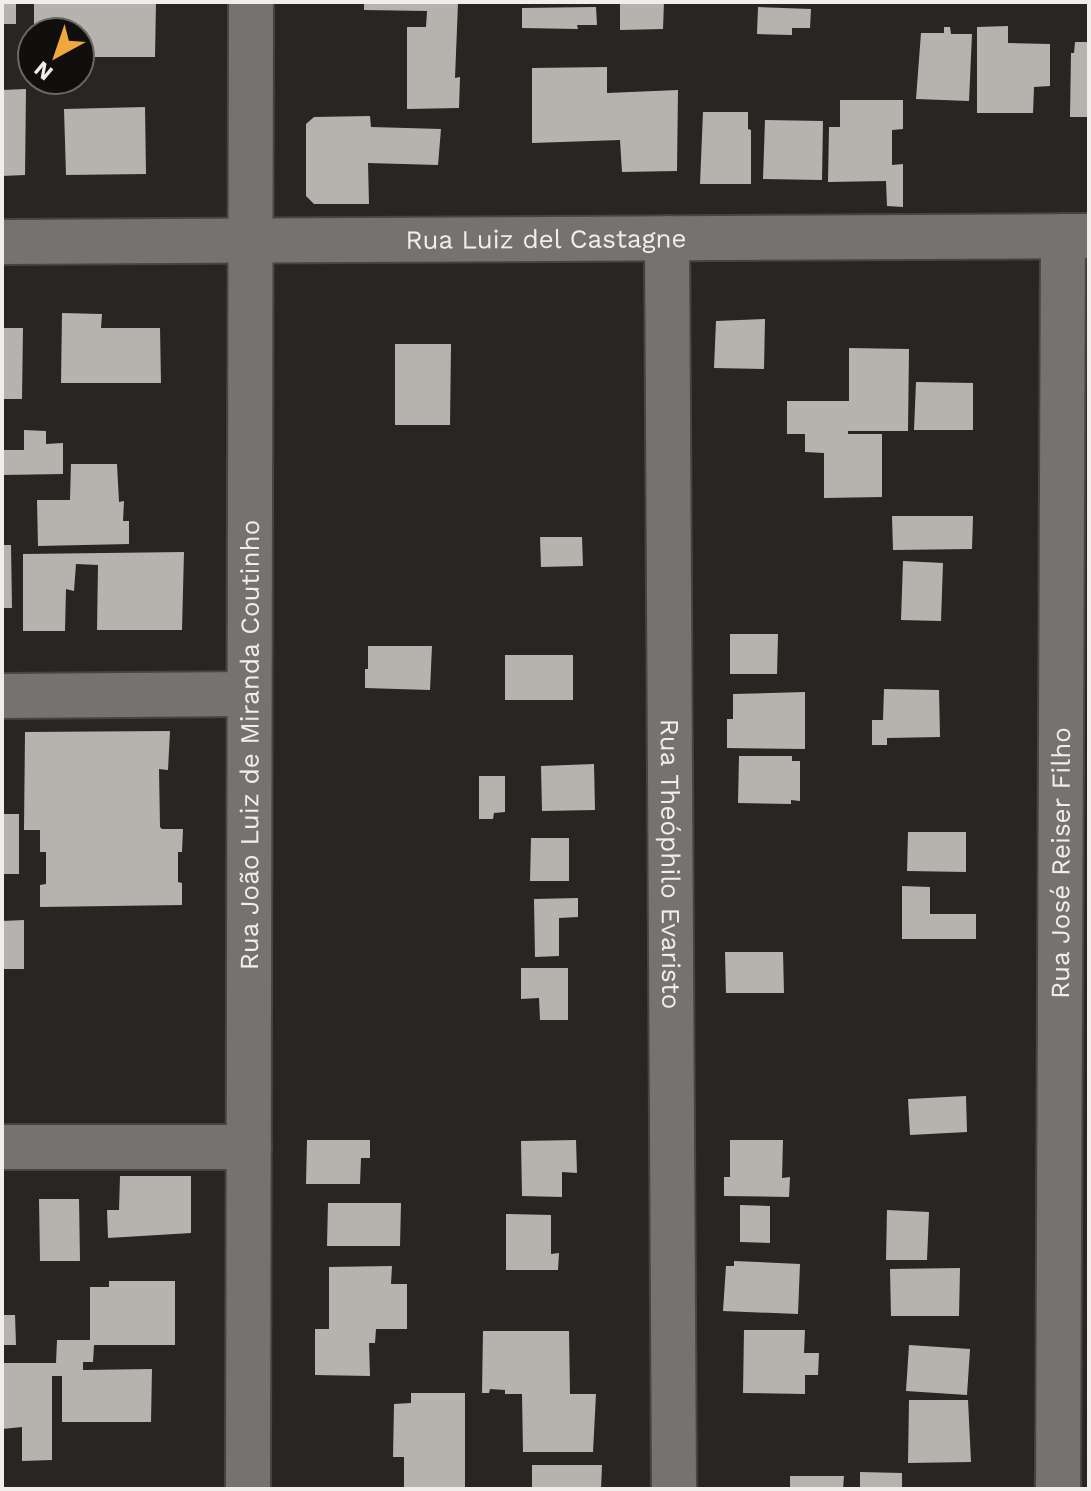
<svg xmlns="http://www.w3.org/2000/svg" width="1091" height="1491" viewBox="0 0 1091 1491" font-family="'Work Sans',sans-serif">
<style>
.building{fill:#b6b3af}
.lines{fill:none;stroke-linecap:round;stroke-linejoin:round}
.minor-casing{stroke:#474542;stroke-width:48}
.minor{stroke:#75726f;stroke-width:44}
.labels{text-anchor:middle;stroke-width:8;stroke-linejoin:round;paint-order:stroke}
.street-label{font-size:26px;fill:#f0eeec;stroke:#100f0e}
</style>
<rect width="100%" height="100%" fill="#282623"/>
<g class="building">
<rect x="2" y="2" width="14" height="22"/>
<path d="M34 2H156L155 57H80V32H34Z"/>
<path d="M364 2 458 3 455 78 460 77 459 108 407 109V27H426L427 11 364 10Z"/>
<path d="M620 2H664L663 29 620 30Z"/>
<path d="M596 7 597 25H577L578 29 522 28V8Z"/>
<path d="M758 7 811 9 810 28H792V35L757 34Z"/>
<path d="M1008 26V43L1050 44V86L1034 87 1033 113H977V27Z"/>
<path d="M944 27H950L951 34H972L969 101 916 99 921 33H944Z"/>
<path d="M1075 42H1089V117H1070L1071 53H1074Z"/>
<path d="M607 67V93L678 90 677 171 622 172 620 140 532 143V68Z"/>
<path d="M26 89 25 175 2 176V90Z"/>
<path d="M840 100H903V129L892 130V165L903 164V207L887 206 886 181 828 182 829 127H840Z"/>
<path d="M145 107 146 174 66 175 64 109Z"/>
<path d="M703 112H748V129L751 130V184H700Z"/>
<path d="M370 116 371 127 441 129 438 165 368 163 369 204H314L306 196V124L314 117Z"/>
<path d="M765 120 823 121 822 180 763 179Z"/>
<path d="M62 313 102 314 101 328H160L161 383H61Z"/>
<path d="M765 319 764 369 714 368 716 321Z"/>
<path d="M2 328H23L22 399H2Z"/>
<path d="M395 344H451L450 425H395Z"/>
<path d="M849 348 909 349 908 431H848V434H882V497L824 498V453L805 452V434H787V401H849Z"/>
<path d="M916 382 973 383V430H914Z"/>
<path d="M24 430 46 431V444L63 443V474L2 475V450H24Z"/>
<path d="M71 464H117L119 502 124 501 123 521H129V544L38 546 37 500H70Z"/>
<path d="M892 516H973L972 549 893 550Z"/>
<path d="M540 537H582L583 566 541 567Z"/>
<path d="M2 545H11L12 608H2Z"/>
<path d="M184 552 182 630H97L98 565 76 564 74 591 66 589 65 631H23V554Z"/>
<path d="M903 561 943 563 941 621 901 620Z"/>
<path d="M730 634H778L777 674H730Z"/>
<path d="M368 646H432L430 690 365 688V669H368Z"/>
<rect x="505" y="655" width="68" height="45"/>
<path d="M884 689 939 690 940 737 887 738V745H872V720H883Z"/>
<path d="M805 692V749L727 748V719H733V694Z"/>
<path d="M170 731 168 770 159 769 160 827 162 829H183L182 852H178V882L182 883V905L40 907V885L46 884V852H40V830H24L25 732Z"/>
<path d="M739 756H792V761H800V801L791 800V804L738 803Z"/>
<path d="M594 764 595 810 542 811 541 766Z"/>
<path d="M479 776H505V812L494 813 493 819H479Z"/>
<rect x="2" y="814" width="17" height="60"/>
<path d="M908 832H966V872L907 871Z"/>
<path d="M531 838H569V881H530Z"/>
<path d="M902 886 930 887V914H976V939H902Z"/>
<path d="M578 898V917L559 918V956L535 957 534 899Z"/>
<path d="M24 920V969H2V921Z"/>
<path d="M725 952H783L784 993H726Z"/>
<path d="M521 968H568V1020H540L539 998 521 999Z"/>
<path d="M966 1096 967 1132 910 1135 908 1099Z"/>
<path d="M307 1140H370V1158H361L360 1184H306Z"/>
<path d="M576 1140 577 1173 562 1172V1197L522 1196 521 1141Z"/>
<path d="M730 1140H783L782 1178 790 1177 789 1197 724 1196V1177H730Z"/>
<path d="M120 1176H191V1233L108 1238 107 1210H119Z"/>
<path d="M39 1199H79L80 1261H40Z"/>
<path d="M328 1203H401L400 1246H327Z"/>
<path d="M740 1205 770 1206V1243L740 1242Z"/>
<path d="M887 1210 929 1212 927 1260H886Z"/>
<path d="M506 1214 551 1215V1254L559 1253 558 1270H506Z"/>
<path d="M734 1261 800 1264 798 1314 723 1311 726 1266H734Z"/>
<path d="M392 1266 391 1284H407V1329H376L375 1343H369L370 1376 315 1375V1329H329V1267Z"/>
<path d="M960 1268 959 1316H891L890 1269Z"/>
<path d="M109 1281H175V1345H94L93 1362H83V1370L152 1369 151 1422H62V1376H52V1460L22 1461V1427L2 1429V1363H56L57 1340H90V1287H109Z"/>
<path d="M2 1315H15L16 1345H2Z"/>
<path d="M744 1330H805L804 1353H819L818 1375H805V1394L743 1393Z"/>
<path d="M483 1331H569L570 1394H596L593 1452H523L522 1394H505V1390L490 1389 489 1393H482Z"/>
<path d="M909 1345 970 1349 967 1395 906 1391Z"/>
<path d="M411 1393H465V1489H404V1457H393L394 1404 411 1403Z"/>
<path d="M909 1400H968L971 1462 908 1463Z"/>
<path d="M532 1465H602L601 1489H532Z"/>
<path d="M860 1472 902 1473V1489H860Z"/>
<path d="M790 1476H844L843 1489H790Z"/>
</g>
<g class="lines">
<defs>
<g id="minor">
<path id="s1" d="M667 238 674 1489"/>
<path id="s2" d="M2 242 1089 236"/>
<path d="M2 696 249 694"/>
<path d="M2 1147H249"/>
<path id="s3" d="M248 1489 251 2"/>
<path id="s4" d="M1058 1489 1063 236"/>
</g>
</defs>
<use href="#minor" class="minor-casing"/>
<use href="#minor" class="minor"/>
</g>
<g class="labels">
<g class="street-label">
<text dy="9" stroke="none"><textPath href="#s2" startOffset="544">Rua Luiz del Castagne</textPath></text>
<text dy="9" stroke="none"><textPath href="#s3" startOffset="744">Rua João Luiz de Miranda Coutinho</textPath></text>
<text dy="9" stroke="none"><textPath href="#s4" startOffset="626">Rua José Reiser Filho</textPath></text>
<text dy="9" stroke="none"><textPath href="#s1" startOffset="626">Rua Theóphilo Evaristo</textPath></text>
</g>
</g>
<rect width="1091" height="1491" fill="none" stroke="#f0eeec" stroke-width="8"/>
<g transform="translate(56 56) rotate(220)"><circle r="38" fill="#100f0e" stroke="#6a6867" stroke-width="2"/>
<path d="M0-6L14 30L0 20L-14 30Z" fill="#efa73e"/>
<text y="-12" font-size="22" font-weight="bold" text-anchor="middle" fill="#f0eeec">N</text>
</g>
</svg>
